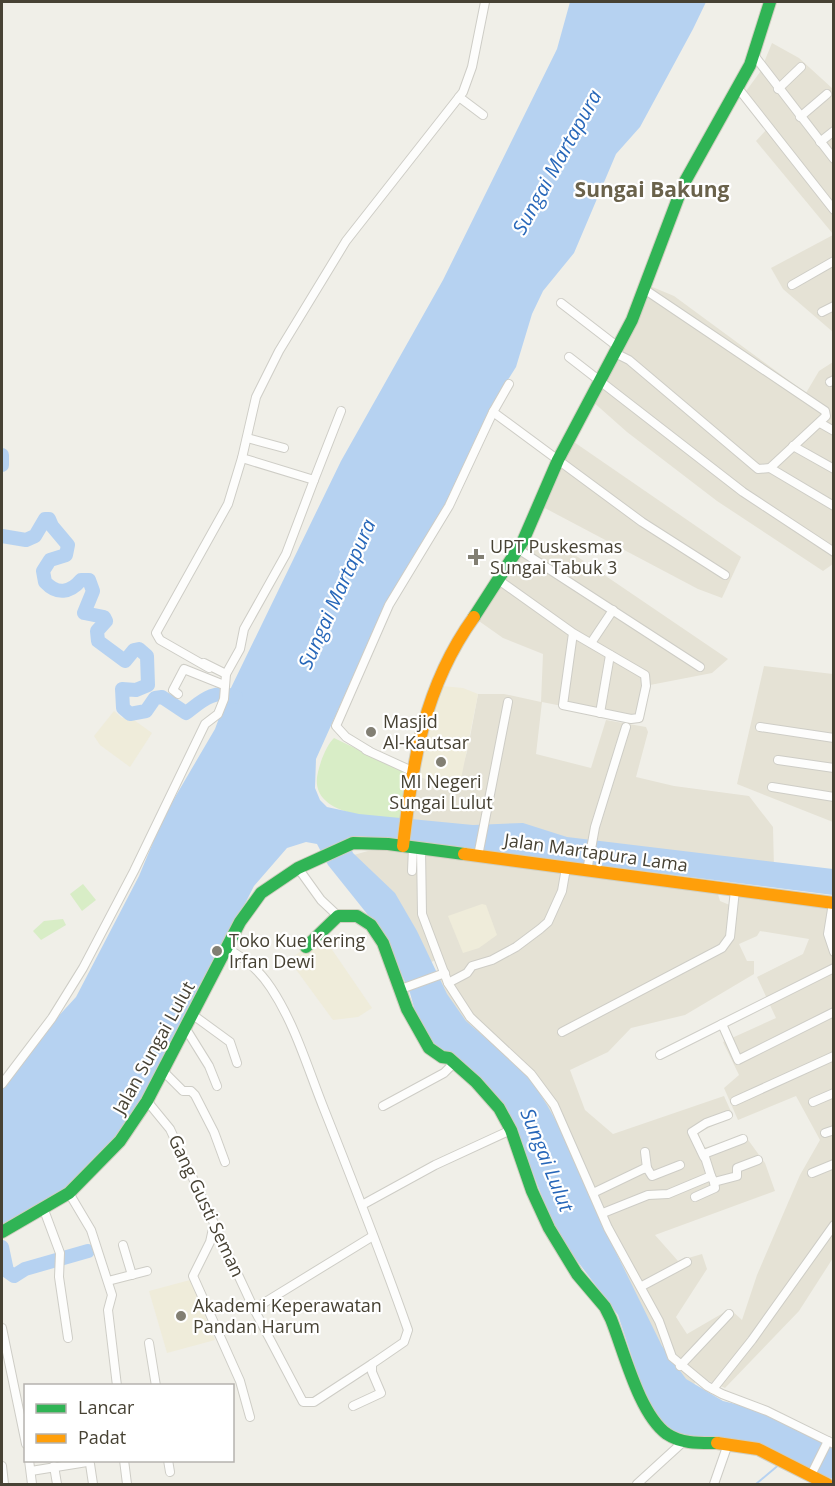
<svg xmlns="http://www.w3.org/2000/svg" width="835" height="1486" viewBox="0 0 835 1486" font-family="'Open Sans',sans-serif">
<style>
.residential{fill:#e5e2d5;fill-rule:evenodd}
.education{fill:#efecda}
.green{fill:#d8edc6}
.water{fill:#b6d2f1}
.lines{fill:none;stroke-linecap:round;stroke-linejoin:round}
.stream{stroke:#b6d2f1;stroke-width:2}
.river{stroke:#b6d2f1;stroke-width:14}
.street-casing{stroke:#cecdc6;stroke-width:10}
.fast-casing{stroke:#d0cebf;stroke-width:14}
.slow-casing{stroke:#d0cebf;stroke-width:14}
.street{stroke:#fdfdfc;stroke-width:8}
.fast{stroke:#30b455;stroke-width:12}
.slow{stroke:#ff9f0a;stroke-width:12}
.poi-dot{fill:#827f73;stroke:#fff;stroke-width:2}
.labels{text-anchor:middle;stroke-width:4.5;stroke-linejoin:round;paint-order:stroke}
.poi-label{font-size:18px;fill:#474234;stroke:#fff;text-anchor:start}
.street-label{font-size:18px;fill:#474234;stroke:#fff}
.water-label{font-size:20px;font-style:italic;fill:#2767b9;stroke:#fff}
.quarter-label{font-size:21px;font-weight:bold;fill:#6a624b;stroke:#fff}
</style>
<rect width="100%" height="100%" fill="#f0efe8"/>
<g class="residential">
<path d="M772 43 799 58 833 89V234L756 141 766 130 741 98 760 72Z"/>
<path d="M833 235V332L783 289 771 268Z"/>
<path d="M650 286 674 296 806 393 819 371 833 362V564L823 571 717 501 627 432 592 401Z"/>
<path d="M571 440 741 557 722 598 698 589 541 506Z"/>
<path d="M526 535 569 551 728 659 712 673 650 685 642 722 542 702 536 754 591 768 606 720 646 727 648 732 636 777 674 786 749 796 773 827 774 869 410 825 415 776 457 786 468 748 478 694H504L541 702 543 654 503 638 476 619Z"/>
<path d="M764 666 833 674V822L737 784Z"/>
<path d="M414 850 717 891 720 901 732 906 734 891 833 906V1258L799 1311 725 1388 700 1377 675 1407 429 981 444 975 436 960 426 964 350 856 368 851ZM760 931 809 939 803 954 757 977 776 1018 723 1042 739 1075 724 1088 738 1120 796 1096 820 1140 800 1175 757 1275 742 1320 730 1309 687 1334 676 1317 707 1269 702 1254 678 1261 655 1235 775 1191 765 1163 746 1137 703 1148 698 1133 733 1116 724 1096 613 1134 585 1110 570 1070 608 1052 631 1028 685 1015 754 974V961H747L739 944 757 936Z"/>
</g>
<g class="education">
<path d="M442 686 463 688 478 694 460 784 457 786 415 776 422 734Z"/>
<path d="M114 711 122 718 127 715 152 733 130 767 100 745 94 736Z"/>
<path d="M482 904 486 905 497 935 479 948 463 953 448 916Z"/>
<path d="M322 935 372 1008 358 1017 333 1020 289 960Z"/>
<path d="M190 1280 215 1340 167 1353 149 1291Z"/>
</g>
<g class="green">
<path d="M334 738 407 773 403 820C373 818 307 815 318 772 321 760 326 746 334 738Z"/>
<path d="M83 884 96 900 82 911 70 894Z"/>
<path d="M63 919 66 925 41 940 33 931 44 921Z"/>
</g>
<path class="water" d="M570 2H706L693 29 640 127 616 154 574 253 543 291 532 314 516 367 494 402 458 482 377 623 316 759 315 788 320 800 327 807 359 814 473 825 523 823 567 837 833 869V895L421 843 359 836 347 838 353 853 395 893 417 931 447 994 466 1021 528 1075 547 1105 564 1135 603 1226 662 1346 686 1379 723 1401 760 1410 833 1446V1479L795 1465 761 1446 686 1439 660 1423 648 1406 618 1315 569 1250 550 1217 514 1125 440 1052 418 1022 410 993 391 951 372 920 328 865 317 844 306 842 287 848 254 886 147 1097 95 1163 53 1198 2 1226V1090L42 1034 76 997 139 876 164 816 215 729 228 694 341 461 443 280 557 49Z"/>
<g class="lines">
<path class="stream" d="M756 1484 781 1463"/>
<g class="river">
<path d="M2 455V465"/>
<path d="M2 536 26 540 35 536 45 519H49L52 526 68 545 66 555 50 560 43 571 45 582C57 595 70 593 81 580H89L93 591 84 613 104 617 106 621 97 631 98 641 125 661 134 650 139 649 147 656 148 685 136 690 122 689 123 708 130 714 146 711 155 698 162 697 186 713C203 700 213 689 236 697"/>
<path d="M2 1247 7 1271 14 1276 25 1269 88 1251"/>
</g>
<defs>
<g id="street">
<path d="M753 54 834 159"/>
<path d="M738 88 834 210"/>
<path d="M778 89 801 67"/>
<path d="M459 97 483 115"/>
<path d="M800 117 827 94"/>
<path d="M820 142 834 131"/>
<path d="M792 285 834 261"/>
<path d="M561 303 618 347"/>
<path d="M822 312 834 306"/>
<path d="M615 353 629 360 758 469 770 468 826 416 825 411 644 289"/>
<path d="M569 357 743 492 834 552"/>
<path d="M830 382 834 380"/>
<path d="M509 384 493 412 642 522 725 575"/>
<path d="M820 423 834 431"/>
<path d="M247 438 284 448"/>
<path d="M793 446 834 469"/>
<path d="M242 458 314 480 341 411"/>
<path d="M770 468 834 506"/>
<path d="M518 549 700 667"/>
<path d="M500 581 573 633 645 675 646 686 639 718 631 719 563 705 573 633"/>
<path d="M591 643 613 610"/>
<path d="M204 663 226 674"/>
<path d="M209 668 160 640 156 633 228 504 242 458 256 397 279 351 346 241 463 92 472 67 485 2"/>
<path d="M178 694 173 690 184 669 224 685"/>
<path d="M600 713 610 655"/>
<path d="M760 727 834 738"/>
<path d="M366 750 412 771"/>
<path d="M369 751 346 737 336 726 389 605 449 506 493 412"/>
<path d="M778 760 834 768"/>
<path d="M772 787 834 797"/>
<path d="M421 849 422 914 448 983 470 1017 531 1074 554 1105 608 1228 659 1321 672 1357 707 1386 722 1394 767 1411 834 1444"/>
<path d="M478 856 508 702"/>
<path d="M298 868 321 900 338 916"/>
<path d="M412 871 413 848"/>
<path d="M587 871 595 827 626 727"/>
<path d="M833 903 828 934 834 952"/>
<path d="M228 949C246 959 260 971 271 988 295 1024 308 1069 324 1109 353 1182 382 1256 408 1330L404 1342 372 1364V1372L381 1393 353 1406"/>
<path d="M448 983 467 973 472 966 492 960 516 947 540 929 548 922 562 891 566 868"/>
<path d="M401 989 445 973"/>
<path d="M193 1015 230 1042 237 1063"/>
<path d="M722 1024 738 1060 834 1012"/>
<path d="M186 1029 209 1066 217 1086"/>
<path d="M562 1032 722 948 730 937 735 890"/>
<path d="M660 1055 834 968"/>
<path d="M163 1071 183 1091H191L195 1095 214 1132 225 1162"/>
<path d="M2 1084 52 1018 83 968 134 871 205 724 218 714 224 699 226 674 240 649 244 629 286 554 314 480"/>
<path d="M147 1101 170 1129 254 1309 303 1402H314L372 1364"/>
<path d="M735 1101 834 1056"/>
<path d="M813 1102 834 1093"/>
<path d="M383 1106 444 1073 454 1063"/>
<path d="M825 1133 834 1130"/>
<path d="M645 1152 647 1168"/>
<path d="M704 1157 692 1132 706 1123 728 1115"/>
<path d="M812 1173 834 1164"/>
<path d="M711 1176 714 1182 737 1176V1168L758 1160"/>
<path d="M69 1193 91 1230 112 1295 108 1310 117 1386"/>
<path d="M593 1193 643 1169 647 1168 652 1176 680 1165"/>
<path d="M695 1197 715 1188 714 1182"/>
<path d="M362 1205 435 1165 511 1130"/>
<path d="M44 1210 60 1253 59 1277 68 1338"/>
<path d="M603 1213 648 1195 668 1194 711 1176 704 1154 743 1139"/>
<path d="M214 1224 210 1242 193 1276 240 1381 250 1417"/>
<path d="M123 1245 132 1275"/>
<path d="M108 1281 147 1271"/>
<path d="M642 1286 687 1262"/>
<path d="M254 1309 373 1236"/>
<path d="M2 1328 26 1444"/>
<path d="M149 1343 156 1386"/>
<path d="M680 1366 729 1314"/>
<path d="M713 1389 752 1340 834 1225"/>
<path d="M29 1460 32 1484"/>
<path d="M124 1460 127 1484"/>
<path d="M168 1460 170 1472"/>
<path d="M2 1466 4 1484"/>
<path d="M54 1466 57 1484"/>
<path d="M31 1471 87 1462 90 1464 93 1484"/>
<path d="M812 1473 828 1441"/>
<path d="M637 1484 683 1442"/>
<path d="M714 1484 728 1444"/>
</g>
<g id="fast">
<path d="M474 617 523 541 558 460 632 320 683 185 750 65 770 2"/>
<path d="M306 947 338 916H357L371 925 383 943 407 1009 429 1048 442 1057 449 1058 476 1082 499 1108 511 1130 532 1191 549 1228 577 1274 605 1307 611 1319C624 1351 639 1414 667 1434 682 1444 700 1443 717 1443"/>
<path d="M2 1232 69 1193 120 1141 147 1101 240 922 261 893 298 868 353 843 388 844 464 854"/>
</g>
<g id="slow">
<path d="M403 846C413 762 423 688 474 617"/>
<path d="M464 854 834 903"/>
<path d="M717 1443 758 1449 827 1484"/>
</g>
</defs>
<use href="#street" class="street-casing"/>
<use href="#fast" class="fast-casing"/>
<use href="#slow" class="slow-casing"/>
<use href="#street" class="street"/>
<use href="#fast" class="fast"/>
<use href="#slow" class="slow"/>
</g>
<g class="poi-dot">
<path d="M473 548h6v6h6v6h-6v6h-6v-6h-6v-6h6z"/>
<circle cx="371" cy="732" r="6"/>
<circle cx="441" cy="762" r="6"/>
<circle cx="217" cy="951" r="6"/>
<circle cx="181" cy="1316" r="6"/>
</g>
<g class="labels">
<g class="poi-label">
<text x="490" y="553">UPT Puskesmas<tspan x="490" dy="21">Sungai Tabuk 3</tspan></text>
<text x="383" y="728">Masjid<tspan x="383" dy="21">Al-Kautsar</tspan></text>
<text x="441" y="788" text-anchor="middle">MI Negeri<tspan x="441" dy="21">Sungai Lulut</tspan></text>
<text x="229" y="947">Toko Kue Kering<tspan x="229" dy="21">Irfan Dewi</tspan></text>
<text x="193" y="1312">Akademi Keperawatan<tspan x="193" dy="21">Pandan Harum</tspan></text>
</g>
<g class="street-label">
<text transform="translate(596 853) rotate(8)" y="6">Jalan Martapura Lama</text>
<text transform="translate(154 1048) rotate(-61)" y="6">Jalan Sungai Lulut</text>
<text transform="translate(206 1206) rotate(65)" y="6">Gang Gusti Seman</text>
</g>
<g class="water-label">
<text transform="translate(557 162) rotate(-61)" y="7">Sungai Martapura</text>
<text transform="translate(337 594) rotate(-66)" y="7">Sungai Martapura</text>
<text transform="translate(547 1160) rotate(68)" y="7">Sungai Lulut</text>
</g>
<g class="quarter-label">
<text x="652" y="197">Sungai Bakung</text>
</g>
</g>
<rect width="835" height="1486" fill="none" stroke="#474234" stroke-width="6"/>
<rect x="24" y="1384" width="210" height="78" fill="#ffffff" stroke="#b5b3ae" stroke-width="1.5"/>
<rect x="36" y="1404" width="30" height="9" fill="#30b455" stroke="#b5b3ae" stroke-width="1.5"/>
<text x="78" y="1414" font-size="18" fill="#474234">Lancar</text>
<rect x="36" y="1434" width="30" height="9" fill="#ff9f0a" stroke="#b5b3ae" stroke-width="1.5"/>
<text x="78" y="1444" font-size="18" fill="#474234">Padat</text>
</svg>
